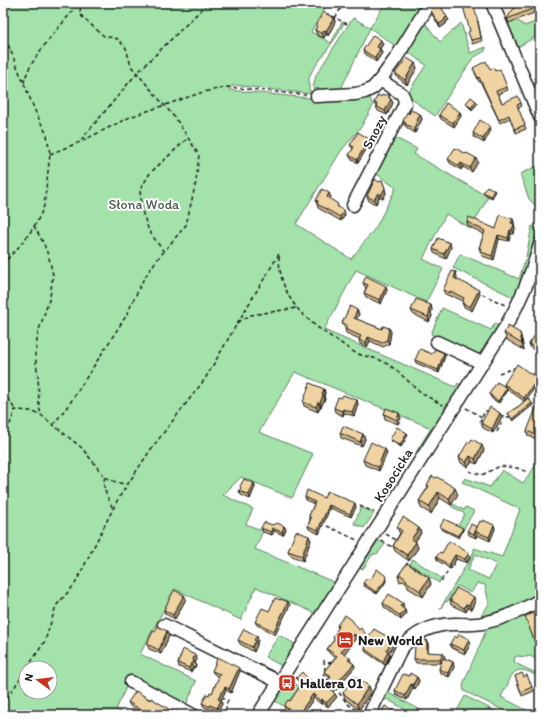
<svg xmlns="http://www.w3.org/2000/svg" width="543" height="718" viewBox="0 0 543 718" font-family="Itim,sans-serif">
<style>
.built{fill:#faf2e3}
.green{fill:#a3e2aa;stroke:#607f63;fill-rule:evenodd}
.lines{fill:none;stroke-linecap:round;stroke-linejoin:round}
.minor-casing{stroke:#1c1c1c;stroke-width:15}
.path{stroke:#1c1c1c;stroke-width:1.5;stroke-dasharray:4 3;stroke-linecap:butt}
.minor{stroke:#fff;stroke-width:12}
.wall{fill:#ceb58c;stroke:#1c1c1c}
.shaded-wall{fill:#a79472;stroke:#1c1c1c}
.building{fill:#efd3a3;stroke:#1c1c1c}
.labels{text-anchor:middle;stroke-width:4;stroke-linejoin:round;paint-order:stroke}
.street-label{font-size:14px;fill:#1c1c1c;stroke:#fff}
.park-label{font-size:14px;fill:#4b614e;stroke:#fff}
.poi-label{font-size:14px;font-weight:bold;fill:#1c1c1c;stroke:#fff;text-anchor:start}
</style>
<rect width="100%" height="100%" fill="#fff"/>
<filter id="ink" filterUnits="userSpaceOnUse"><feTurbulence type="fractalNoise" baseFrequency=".025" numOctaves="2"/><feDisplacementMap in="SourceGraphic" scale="8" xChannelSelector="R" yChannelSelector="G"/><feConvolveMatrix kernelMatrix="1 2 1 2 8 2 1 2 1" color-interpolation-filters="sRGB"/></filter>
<g filter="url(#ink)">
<path class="built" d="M500 3H540V20L525 26 512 17 505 16Z"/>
<g class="green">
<path d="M3 3H328L311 32 331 43 342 22 344 23 337 36 312 71 309 78V89L312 94 233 85 229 90 319 99 370 93 371 102 374 104 361 127 341 151 296 224 351 259 376 227 396 188 374 172 392 136 417 149 414 154 488 197 471 229 446 214 423 259 443 269 426 302 356 270 324 330 456 387 458 383 462 386 449 405 446 404 445 408 447 411 419 454 416 452 431 428 295 372 259 432 313 454 292 498 241 477 223 495 253 509 246 524 263 531 255 549 336 583 317 614 256 587 241 620 175 589 140 654 196 681 185 708 130 678 116 710 128 715H3ZM26 668H50V692H26Z"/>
<path d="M385 3H426L407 36 396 52H394L397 47 370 28 340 91C370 92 374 82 390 59V62C373 87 369 92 338 94 331 94 323 96 316 93L313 88 316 75 352 19 354 18 370 28Z"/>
<path d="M512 17 525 26 540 20V34L518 47 507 21Z"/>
<path d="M425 23 440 42 461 23 470 53 486 47 485 51 473 58 435 116 418 104 412 98 408 106 387 79 407 94 426 65 405 50Z"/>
<path d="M540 165V206H536L529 199 520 174Z"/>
<path d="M532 226 536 228C539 235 535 250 530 256L526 257Z"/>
<path d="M460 254 519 279 525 260 530 262 515 298 453 268Z"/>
<path d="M442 308 491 330 495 323 500 327 483 354 480 356 440 340 431 334Z"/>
<path d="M539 461H540V595L503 615 479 619 489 604 485 585 477 583 471 593 458 586 447 602 446 601 440 609 466 565 468 564 474 551V548L502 557 520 509 462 482 465 478 490 487 502 470 523 483ZM475 554 496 564 489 579 468 570Z"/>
<path d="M453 504 464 510 466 507 474 511 463 530 457 527 465 514 451 506Z"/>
<path d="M361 507 374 513 364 528 354 524Z"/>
<path d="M378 540 385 544 378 553 372 555 363 569 360 568Z"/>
<path d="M413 559 441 578 439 583 410 564Z"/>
<path d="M537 607 540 611V661L530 656 527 657 517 656 514 658 515 663 540 675V678C533 674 520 665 513 674 510 677 508 684 506 689H505L501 697 536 715H513L464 691 463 684 488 626Z"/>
<path d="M279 635 297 645 284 667 265 657Z"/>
<path d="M289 679 300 687 285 707 275 701Z"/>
<path d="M385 691 428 714 430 712 437 715H414L387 699 380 703Z"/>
<path d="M465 696 503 715H455Z"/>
</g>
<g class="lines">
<defs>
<g id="minor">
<path d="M492 3 540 117"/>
<path d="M317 96 355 94 365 92 373 88 380 80 396 58 430 3"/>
<path d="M353 205 405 104 404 98 402 94 380 80"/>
<path d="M437 342 482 363"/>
<path d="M164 625 279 682"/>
<path d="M131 682 193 715"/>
<path d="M258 715 506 326C521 300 532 274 540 244"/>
<path d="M369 715 401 649C415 632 434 624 455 624 464 624 474 625 483 623 502 619 523 610 540 600"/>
</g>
</defs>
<use href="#minor" class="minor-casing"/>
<g class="path">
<path d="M325 15 328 14 347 24"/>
<path d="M335 18 344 3"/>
<path d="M3 32 36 113 47 135 50 154 44 206C36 228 20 247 3 263"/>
<path d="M24 83C28 59 64 23 79 3"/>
<path d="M81 140 137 73 208 3"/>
<path d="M50 154 80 142 130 117 203 92 228 87 306 95"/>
<path d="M34 226 44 244 49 258 53 275 50 297 38 333 35 355 38 376 39 406 41 415"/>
<path d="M164 252 149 231 142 211 140 190 150 173 188 138"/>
<path d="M279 256C279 298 305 321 338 341 344 345 351 351 358 354 366 357 375 357 382 361 395 367 406 380 417 389 425 396 434 400 443 405"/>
<path d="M482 294 505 305"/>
<path d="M238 322 251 315 296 308"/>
<path d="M499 373 515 368"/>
<path d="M3 394 10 401 15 410"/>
<path d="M466 408 482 417 480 421 483 422"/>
<path d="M500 415 504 417H510"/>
<path d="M482 417 485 411H489"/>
<path d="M53 425 70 403 126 316 143 280 156 261 186 225 196 182 199 155 176 119 131 66 126 48 118 39 104 36 83 18 80 13 81 3"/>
<path d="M497 432 504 417"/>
<path d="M3 437 10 424 15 410 30 411 41 415 82 448 105 477 118 483 128 484"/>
<path d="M469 471 482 475 500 466 517 468 527 472"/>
<path d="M105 477C101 487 109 500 113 509"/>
<path d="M360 506 374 512"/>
<path d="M327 526 357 540"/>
<path d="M386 534 396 540"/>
<path d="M382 541 394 548"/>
<path d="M442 581V579L447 573 449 568"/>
<path d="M324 660 325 671 323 675 329 681"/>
<path d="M328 663 333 662"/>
<path d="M27 668 45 641 56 606 75 584 118 499 151 449 205 379 238 322 279 254"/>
<path d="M335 687C342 696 348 708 360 711"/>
<path d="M3 704 26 670"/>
<path d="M220 715C229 709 224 708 228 700L223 698"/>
</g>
<use href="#minor" class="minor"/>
</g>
<g class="wall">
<path d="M530 3 534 13 509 23 507 18Z"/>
<path d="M431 11 449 20 446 22V24L440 28 432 14Z"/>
<path d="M334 18 335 22 328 36 326 34 324 38 317 35 315 30 317 27 316 26Z"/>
<path d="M478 21 482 41 472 44 471 40 470 31Z"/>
<path d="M383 44 380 49 382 53 376 62 365 54 363 50Z"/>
<path d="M415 63 417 68 407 85 397 77 395 73Z"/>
<path d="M473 68 490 69 495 71 507 87 508 90 498 94 502 103H521L522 106 518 108 526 129 516 133 510 118 500 123 480 81 479 82Z"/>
<path d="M381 97 390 99 393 103 387 115 378 111 374 102Z"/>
<path d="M476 101 477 104 472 110 467 105 466 103Z"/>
<path d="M460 112 461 116 454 127 441 119 439 115Z"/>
<path d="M409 114H420L422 119 415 133 407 128 406 126 404 125 403 121Z"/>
<path d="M491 130 484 143 474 137 473 133Z"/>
<path d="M369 139 370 143 358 163 351 159 349 155 353 149 352 148 350 145Z"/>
<path d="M448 159 478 162 472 172 463 167 461 170 450 163Z"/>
<path d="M384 185 386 193 383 199 379 197 376 204 369 201 367 196Z"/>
<path d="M494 190 495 192 492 198 484 194 483 192Z"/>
<path d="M331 197 330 199 340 208H339L344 211 345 215 341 221 318 208 316 200Z"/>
<path d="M513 219 514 222V224L515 228 514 234H511L509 241 499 239 494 260 482 256 479 248 484 234 468 226 467 222 496 229Z"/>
<path d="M451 247 446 259 434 253 433 249Z"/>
<path d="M457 277 456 279 480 294 472 311 464 307 462 303 463 301 452 296V297L445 294 443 290Z"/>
<path d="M363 283 387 290 381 304 366 297 364 293 366 288 365 287Z"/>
<path d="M431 305 432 310 431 313 432 316 429 322 413 314 411 310Z"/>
<path d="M357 310 359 314 356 319 382 329 389 328 391 332 389 344 383 347 370 341 367 347 360 344 359 340 360 339 346 333 345 329 346 328 344 327 342 323Z"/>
<path d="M504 333H520L524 350 507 340Z"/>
<path d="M540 333V354L531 348 529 344 536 336Z"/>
<path d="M444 353 445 356 439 373 416 363 415 360Z"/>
<path d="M532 375 540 379V381L526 399 532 403 533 405 513 421 508 413 519 406 524 401 507 389V390L499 403 492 399 489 394 505 387 504 384Z"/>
<path d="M324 389 325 393 324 396 325 399 321 407H320L318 412 304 406 303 402Z"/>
<path d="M357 400 358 405 354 416 344 413 343 416 335 412 334 408Z"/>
<path d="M540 407V440L528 436 527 431Z"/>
<path d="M384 414 401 418 398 424 385 419Z"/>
<path d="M502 417 493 433 483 428 481 423Z"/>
<path d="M340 433 363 434 365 439 362 446 341 438Z"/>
<path d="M407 433 408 435 401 447 391 441 390 439Z"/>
<path d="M385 449 387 453 379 471 365 465 363 460Z"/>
<path d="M484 450 477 464 472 462 468 467 461 463 459 457Z"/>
<path d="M436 478 458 495 451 505 440 498 431 514 421 508 419 501 428 487 427 485Z"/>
<path d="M254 483 255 487 250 499 241 495 239 491Z"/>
<path d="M305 497 324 498 356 507 351 517 330 508 319 534 309 529 308 526 310 520 309 516 314 504 306 500Z"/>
<path d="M494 525 495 529 490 541 477 535 476 538 469 535 467 531 477 527Z"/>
<path d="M284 526 286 529 283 535 274 531 272 535 263 532 261 528Z"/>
<path d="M397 527 419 528 421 533 415 542 418 548 409 561 395 551 393 546 400 533 399 532Z"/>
<path d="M440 527 463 530 459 538 441 529Z"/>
<path d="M311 540 303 561 290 555 288 551Z"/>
<path d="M442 553H469L470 557 467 563 456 559 451 569 438 561 436 557Z"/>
<path d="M407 563 429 578 431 584 423 597 408 588 407 584 403 581 400 582 398 576Z"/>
<path d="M387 578 385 583 377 594 364 586 363 583 370 580Z"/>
<path d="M184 595 186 599 175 619 165 614 164 610Z"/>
<path d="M450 600 475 601 471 610 468 608 466 612 451 605Z"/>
<path d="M288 602 290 605 275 635 257 625 255 622 269 611Z"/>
<path d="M383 603 404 608 403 609 405 610 406 614 401 620 384 607Z"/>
<path d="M525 616 540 618V654Z"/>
<path d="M337 625 359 630 368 637 393 640 394 644 389 652 390 655 385 665 366 652 365 649 366 647 356 638 344 654 350 658 351 662 354 664 355 667 333 692 335 694 337 697 328 707 323 703 322 705 314 698 302 715H294L285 709 284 706 290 701 301 685 298 681 296 678 319 690 330 678 325 674 324 671 336 658 329 653 327 649 334 640 338 628Z"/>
<path d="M169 636 161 654 149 649 147 644Z"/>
<path d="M238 640H258L257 643V645L254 652 240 644Z"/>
<path d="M427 640 428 644V652L445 657 444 658 453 662 454 667 449 677 440 673 439 669 441 663H416L414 659 419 645Z"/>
<path d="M471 643 465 654 452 648 450 644Z"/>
<path d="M195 655 197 659 195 663 196 667 193 668 191 672 179 667 178 663Z"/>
<path d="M212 671H240L231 693 226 690 221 700 222 704 218 712 212 708 211 710 204 707 202 703 209 695 212 693 219 677 214 674Z"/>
<path d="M409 676 417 677 419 681 415 689 413 688 407 700 396 695 395 690Z"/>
<path d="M515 676 524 677 532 687 534 691 522 696Z"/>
<path d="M369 686 371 692 359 710 345 699 343 693Z"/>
<path d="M150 700 175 713 184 715H148L147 714 146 715H143L130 706 128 702Z"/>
</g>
<g class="shaded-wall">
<path d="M447 17 449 20 446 22V24L440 28 439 24 444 19Z"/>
<path d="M334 18 335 22 328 36 326 31Z"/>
<path d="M324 30 326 34 324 38 322 34Z"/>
<path d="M381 40 383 44 378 51 377 47Z"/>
<path d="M380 49 382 53 376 62 375 58Z"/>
<path d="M415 63 417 68 407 85 405 80Z"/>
<path d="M389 94 390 100 391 99 393 103 387 115 385 111 389 98Z"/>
<path d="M476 101 477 104 472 110 471 108Z"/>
<path d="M460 112 461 116 454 127 453 123Z"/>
<path d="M420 114 422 119 415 133 414 128Z"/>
<path d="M490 126 491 130 484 143 483 139Z"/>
<path d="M369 139 370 143 358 163 357 160Z"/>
<path d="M476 158 478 162 472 172 470 168Z"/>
<path d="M461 163 463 167 461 170 459 166Z"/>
<path d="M382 180 386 193 383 199 381 195Z"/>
<path d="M494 190 495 192 492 198 491 196Z"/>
<path d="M329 193 331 197 328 201 327 197Z"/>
<path d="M378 193 379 197 376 204 374 200Z"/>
<path d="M344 211 345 215 341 221 340 217Z"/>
<path d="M513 219 514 222 513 227 511 223Z"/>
<path d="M514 224 515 228 514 234 512 230Z"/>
<path d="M510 230 511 234 509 241 508 238Z"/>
<path d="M498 235 499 239 494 260 492 256Z"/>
<path d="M450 243 451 247 446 259 444 254Z"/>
<path d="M456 272 457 277 456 282 454 278Z"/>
<path d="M386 286 387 290 381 304 380 300Z"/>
<path d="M479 290 480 294 472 311 470 307Z"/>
<path d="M431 305 432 310 431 313 432 316 429 322 428 317V311Z"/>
<path d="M357 310 359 314 355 322 354 318Z"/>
<path d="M389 328 391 332 389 344 387 340Z"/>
<path d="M520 333 522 340 524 350 522 344Z"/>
<path d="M368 337 370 341 367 347 366 343Z"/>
<path d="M444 353 445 356 439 373 438 370Z"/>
<path d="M539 377 540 381 525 401 524 398Z"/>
<path d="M507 388V390L499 403 498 401Z"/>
<path d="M324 389 325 393 324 396 325 399 321 407 320 403 322 394Z"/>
<path d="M357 400 358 405 354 416 352 412Z"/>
<path d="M318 402 320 407 318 412 316 407Z"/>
<path d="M532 403 533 405 513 421 512 419Z"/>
<path d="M343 409 344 413 343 416 342 411Z"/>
<path d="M399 413 401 418 398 424 397 420Z"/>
<path d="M500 413 502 417 493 433 492 429Z"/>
<path d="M407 433 408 435 401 447 400 445Z"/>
<path d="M363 434 365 439 362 446 360 442Z"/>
<path d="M482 445 484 450 477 464 475 459Z"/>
<path d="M385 449 387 453 379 471 378 467Z"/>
<path d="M470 456 472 462 468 467 466 462Z"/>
<path d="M254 483 255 487 250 499 249 495Z"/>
<path d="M455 488 458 495 451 505 449 499Z"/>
<path d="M438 492 440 498 431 514 429 507Z"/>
<path d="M355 503 356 507 351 517 350 514Z"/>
<path d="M329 505 330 508 319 534 318 530Z"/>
<path d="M494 525 495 529 490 541 489 537Z"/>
<path d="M284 526 286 529 283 535 282 532Z"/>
<path d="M272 528 274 531 272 535 271 532Z"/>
<path d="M419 528 421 533 414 543 411 539 412 538Z"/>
<path d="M463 528V530L459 538 458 536Z"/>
<path d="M475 531 477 535 476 538 474 534Z"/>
<path d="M309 536 311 540 303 561 302 556Z"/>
<path d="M416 542 418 548 409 561 407 555Z"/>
<path d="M469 553 470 557 467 563 465 559Z"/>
<path d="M455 555 456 559 451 569 449 565Z"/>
<path d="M386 576 387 578 385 583 377 594 376 592Z"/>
<path d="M429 578 431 584 423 597 420 591Z"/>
<path d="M184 595 186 599 175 619 173 615Z"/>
<path d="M474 597 475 601 471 610 469 605Z"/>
<path d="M288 602 290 605 275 635 274 631Z"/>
<path d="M403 603 404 608 402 611 400 606Z"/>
<path d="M466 604 468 608 466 612 464 608Z"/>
<path d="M405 610 406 614 401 620 400 616Z"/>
<path d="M167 631 169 636 161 654 159 650Z"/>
<path d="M354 634 356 638 343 656 341 652Z"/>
<path d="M257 636 258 640 257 643V645L254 652 252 647 254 640Z"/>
<path d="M469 639 471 643 465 654 464 650Z"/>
<path d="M393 640 394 644 389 652 390 655 385 665 383 662 386 650Z"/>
<path d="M427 640 428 644V656L427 652Z"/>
<path d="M443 653 445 657 441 663 440 659Z"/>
<path d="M195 655 197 659 195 663 196 667 193 659Z"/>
<path d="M453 662 454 667 449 677 448 673Z"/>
<path d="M191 664 193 668 191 672 189 668Z"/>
<path d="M354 664 355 667 332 693 331 689Z"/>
<path d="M239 668 240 671 231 693 229 689Z"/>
<path d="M417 677 419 681 415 689 413 685Z"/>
<path d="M411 684 413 688 407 700 405 696Z"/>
<path d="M369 686 371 692 359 710 357 704Z"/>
<path d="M225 687 226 690 221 700 222 704 218 712 217 708 218 699Z"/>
<path d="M313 694 314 698 302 715H298Z"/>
<path d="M335 694 337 697 328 707 326 703Z"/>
<path d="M322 699 323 703 322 705 320 701Z"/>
<path d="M145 710 147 714 146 715H145L144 712Z"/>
</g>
<g class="building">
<path d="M435 3H439L447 17 444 19 445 20 439 24 431 11Z"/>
<path d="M462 3H473L477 18 481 38 471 40 468 32 470 31Z"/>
<path d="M513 3H530L532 9 507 19V18L515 7Z"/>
<path d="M323 12 334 18 326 31 324 30 322 34 315 30 317 26H316Z"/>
<path d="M373 35 381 40 377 47 380 49 375 58 363 50Z"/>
<path d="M407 58 415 63 405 80 395 73Z"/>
<path d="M486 61 490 69 494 68 495 71 500 69 507 87 496 91 502 103 518 96 521 103 517 105 525 125 514 129 509 115 499 120 479 77 478 78 473 68Z"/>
<path d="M540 63V71L537 64Z"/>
<path d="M389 94V98L391 99 385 111 376 106 377 104 374 102 378 95 381 97 382 95H384Z"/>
<path d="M471 97 476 101 471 108 466 103Z"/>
<path d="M446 103 460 112 453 123 439 115Z"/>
<path d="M411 110 420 114 414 128 405 124 406 123 403 121 407 112 409 114Z"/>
<path d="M480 120 490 126 483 139 473 133Z"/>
<path d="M358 132 369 139 357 160 349 155 354 147 350 145Z"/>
<path d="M455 148 466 154 467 153 476 158 470 168 461 163 459 166 448 159Z"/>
<path d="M375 179 379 182 382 180 385 188 381 195 378 193 374 200 367 196Z"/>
<path d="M487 186 494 190 491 196 483 192Z"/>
<path d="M322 189 329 193 327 197 338 204 337 206 344 211 340 217 317 204 318 201 316 200Z"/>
<path d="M500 215 513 219 511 223 514 224 512 230H510L508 238 498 235 492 256 481 252 482 248H479L485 231 467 222 469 217 496 229Z"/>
<path d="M438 238 450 243 444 254 433 249Z"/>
<path d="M452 271 456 272 454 278 479 290 470 307 462 303 464 298 450 291V293L443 290Z"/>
<path d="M366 276 386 286 380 300 364 293 368 285 363 283Z"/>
<path d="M416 299 431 305 428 311H430L428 317 411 310Z"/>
<path d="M350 306 357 310 354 318 382 329 383 326 389 328 387 340 382 343 368 337 366 343 359 340 361 336 345 329 347 325 342 323Z"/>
<path d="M508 326 520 333 522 344 504 333Z"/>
<path d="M539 332 540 333V351L529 344 535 335 536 336Z"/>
<path d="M420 349 432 354 435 349 444 353 438 370 415 360Z"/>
<path d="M517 364 532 375 534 373 539 377 524 398 504 384Z"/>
<path d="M497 382 507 388 498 401 492 397V396L489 394Z"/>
<path d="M310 383 324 389 322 394 323 395 320 403 318 402 316 407 303 402Z"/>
<path d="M343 395 357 400 352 412 343 409 342 411 334 408 338 397 341 398Z"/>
<path d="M528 398 532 403 512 419 508 413 519 406Z"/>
<path d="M537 406 540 407V433L539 436 527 431Z"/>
<path d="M490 407 500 413 492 429 481 423Z"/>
<path d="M386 408 399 413 397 420 384 414Z"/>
<path d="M343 426 363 434 360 442 340 433Z"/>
<path d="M397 427 407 433 400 445 390 439Z"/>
<path d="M472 439 482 445 475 459 470 456 466 462 459 457 468 442 469 443Z"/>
<path d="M371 442 385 449 378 467 363 460Z"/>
<path d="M432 476 436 478 437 477 455 488 449 499 438 492 429 507 419 501 429 486 427 485Z"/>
<path d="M244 479 254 483 249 495 239 491 241 488 240 486Z"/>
<path d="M307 490 324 498 327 491 355 503 350 514 329 505 318 530 308 526 311 518 309 516 315 502 305 497Z"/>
<path d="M403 517 419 528 412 538 411 539 416 542 407 555 393 546 402 531 397 527Z"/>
<path d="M444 519 463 528 458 536 440 527Z"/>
<path d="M483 520 494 525 489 537 475 531 480 521 482 522Z"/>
<path d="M264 522 272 525 277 523 284 526 282 532 272 528 271 532 261 528Z"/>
<path d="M471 524 477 527 474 534 467 531Z"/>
<path d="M296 531 309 536 302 556 288 551Z"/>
<path d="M449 541 469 553 465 559 455 555 449 565 436 557 440 552 442 553Z"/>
<path d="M407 563 429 578 420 591 406 581 407 580 401 575 398 576Z"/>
<path d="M377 569 386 576 385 581 376 592 363 583 367 578 370 580Z"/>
<path d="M456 588 474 597 469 605 466 604 464 608 450 600Z"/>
<path d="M174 590 184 595 173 615 164 610Z"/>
<path d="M389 594 403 603 400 606 405 610 400 616 383 603Z"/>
<path d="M275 598 281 600V599L288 602 274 631 255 622 262 608 269 611Z"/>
<path d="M538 612 540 618V646L537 648 525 616Z"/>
<path d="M345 615 352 620 359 630 361 628 368 637 374 629 393 640 386 650 388 651 383 662 365 649 367 645 354 634 341 652 350 658 348 660 354 664 331 689 335 694 326 703 322 699 320 701 313 694 298 715 284 706 288 700 290 701 302 683 296 678 302 672 319 690 331 677 324 671 337 656 327 649 334 640 333 637 339 626 337 625Z"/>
<path d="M157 626 167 631 159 650 147 644 153 631 155 632Z"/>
<path d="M244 629 257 636 254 640 256 641 252 647 238 640Z"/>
<path d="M459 634 469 639 464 650 450 644 454 636 457 638Z"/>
<path d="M419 640H427V652L443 653 440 659H414L415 645H419Z"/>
<path d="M183 649 195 655 193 659 194 662 191 664 189 668 178 663Z"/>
<path d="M218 657 239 668 229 689 225 687 218 699 221 700 217 708 210 705V707L202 703 207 694 209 695 210 692 212 693 220 674 212 671Z"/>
<path d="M443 658 453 662 448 673 439 669Z"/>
<path d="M410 673 417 677 413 685 411 684 405 696 395 690 403 674 409 676Z"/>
<path d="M522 673 524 677 527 675 532 687 521 692 515 676Z"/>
<path d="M354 676 369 686 357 704 343 693Z"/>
<path d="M136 691 150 700 151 698 175 713 176 711 184 715H152L145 710 144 712 128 702Z"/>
<path d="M385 706 401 715H378L380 711 381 712Z"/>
</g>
</g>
<defs>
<symbol id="hotel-square" viewBox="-11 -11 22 22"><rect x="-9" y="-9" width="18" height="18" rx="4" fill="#c8321e" stroke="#fff"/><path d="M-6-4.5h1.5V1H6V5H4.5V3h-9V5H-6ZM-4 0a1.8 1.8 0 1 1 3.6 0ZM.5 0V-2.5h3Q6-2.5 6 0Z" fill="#fff"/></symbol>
<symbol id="bus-square" viewBox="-11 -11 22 22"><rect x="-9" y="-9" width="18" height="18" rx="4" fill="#c8321e" stroke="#fff"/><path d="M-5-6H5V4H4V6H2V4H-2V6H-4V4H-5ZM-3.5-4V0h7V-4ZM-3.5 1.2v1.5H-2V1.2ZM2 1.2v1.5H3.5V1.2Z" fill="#fff"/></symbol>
</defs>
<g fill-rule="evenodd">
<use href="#hotel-square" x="335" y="630" width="20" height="20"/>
<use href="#bus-square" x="277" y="673" width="20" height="20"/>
</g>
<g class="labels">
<g class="street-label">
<text transform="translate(374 132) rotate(-63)" y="5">Snozy</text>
<text transform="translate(393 475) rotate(-58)" y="5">Kosocicka</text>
</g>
<g class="park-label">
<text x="144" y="209">Słona Woda</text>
</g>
<g class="poi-label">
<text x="358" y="645">New World</text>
<text x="300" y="688">Hallera 01</text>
</g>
</g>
<rect width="543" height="718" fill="none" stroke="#fff" stroke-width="16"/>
<rect x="8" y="8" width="527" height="702" fill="none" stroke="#1c1c1c" stroke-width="1.5" filter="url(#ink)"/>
<g transform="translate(38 680) rotate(285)"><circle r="19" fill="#ffffff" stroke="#a4a4a4"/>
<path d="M0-3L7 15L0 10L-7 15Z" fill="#c8321e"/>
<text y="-6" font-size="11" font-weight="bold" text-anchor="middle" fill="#1c1c1c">N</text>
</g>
</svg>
